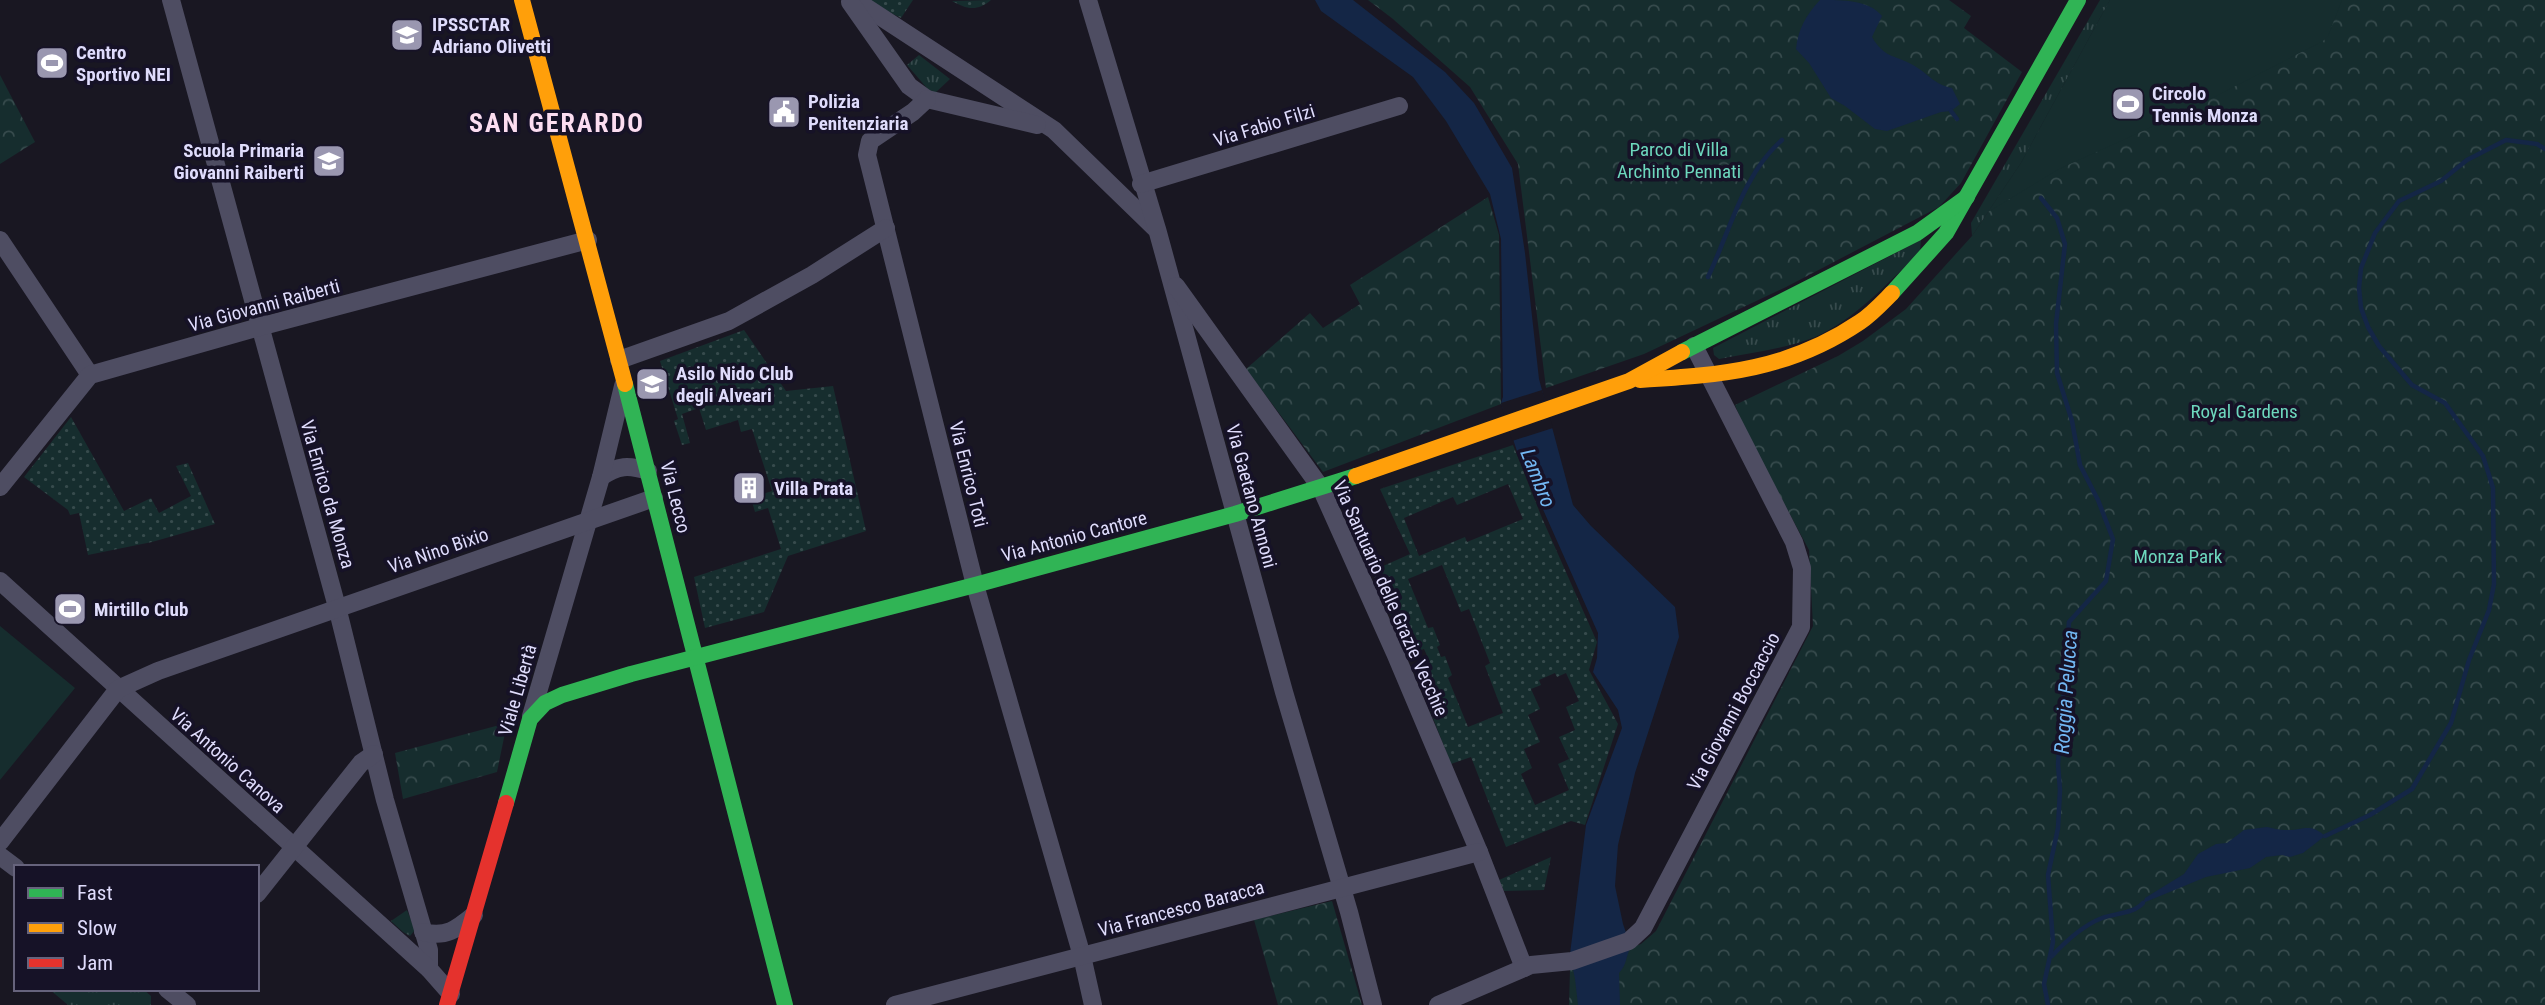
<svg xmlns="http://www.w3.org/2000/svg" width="2545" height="1005" viewBox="0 0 2545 1005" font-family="'Roboto Condensed',sans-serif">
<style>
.grass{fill:url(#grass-tufts)}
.forest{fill:url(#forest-crowns)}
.garden{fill:url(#garden-dots);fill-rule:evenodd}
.pitch{fill:#162d2e}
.water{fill:#142646}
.pier{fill:#191722}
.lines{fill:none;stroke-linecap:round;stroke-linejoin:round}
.stream{stroke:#142646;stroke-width:4.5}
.street{stroke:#4e4d62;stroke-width:18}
.fast{stroke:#30b455;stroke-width:16}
.slow{stroke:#ff9f0a;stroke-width:16}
.jam{stroke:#e5322d;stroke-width:16}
.labels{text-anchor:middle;stroke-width:7;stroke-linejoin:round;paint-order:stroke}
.poi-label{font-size:19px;font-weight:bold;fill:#dfdcfc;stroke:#161227;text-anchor:start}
.street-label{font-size:19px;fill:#dfdcfc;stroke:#161227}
.park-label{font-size:19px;fill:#6dd7bd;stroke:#161227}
.water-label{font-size:21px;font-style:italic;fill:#72b7f3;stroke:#161227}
.district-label{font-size:26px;font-weight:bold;letter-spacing:2px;fill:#fcddf1;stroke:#161227}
</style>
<defs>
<pattern id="grass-tufts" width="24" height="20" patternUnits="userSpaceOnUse" patternTransform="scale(1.75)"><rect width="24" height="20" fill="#162d2e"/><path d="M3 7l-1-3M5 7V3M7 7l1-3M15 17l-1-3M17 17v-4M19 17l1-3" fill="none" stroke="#374b4d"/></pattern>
<pattern id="forest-crowns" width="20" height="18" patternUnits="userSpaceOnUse" patternTransform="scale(1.75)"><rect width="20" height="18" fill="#162d2e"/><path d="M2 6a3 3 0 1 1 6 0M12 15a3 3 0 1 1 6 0" fill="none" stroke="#374b4d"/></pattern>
<pattern id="garden-dots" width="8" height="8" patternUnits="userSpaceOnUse" patternTransform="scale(1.75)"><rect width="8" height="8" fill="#162d2e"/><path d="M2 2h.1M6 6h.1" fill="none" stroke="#374b4d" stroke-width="1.8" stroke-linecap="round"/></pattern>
</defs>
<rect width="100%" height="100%" fill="#191722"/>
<g class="grass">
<path d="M2100 0H2110L2021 163 1972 236 1971 223Z"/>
<path d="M919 55 950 79 933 95 907 65Z"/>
<path d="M1921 240 1920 252C1888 282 1856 319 1815 337 1785 349 1750 353 1719 359L1714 355 1713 348Z"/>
<path d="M407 910 415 930 410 936 403 932 391 921Z"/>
<path d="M49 989H143L151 996V1005H68Z"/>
</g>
<g class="forest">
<path d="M1368 0H1949L1971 16 1964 28 2022 72 1961 183 1939 207 1786 287 1644 354 1546 388 1518 164 1470 87 1393 19Z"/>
<path d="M2110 0H2545V1005H1569L1570 970 1641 944 1656 931 1813 626 1809 550 1746 432 1735 405 1838 356 1863 341 1906 309 1972 236 2021 163Z"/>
<path d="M0 75 35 142 0 164Z"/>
<path d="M1488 197 1499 235 1501 404 1323 472 1246 369 1310 313 1323 328 1360 304 1350 285Z"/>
<path d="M507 723 497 772 403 799 395 753Z"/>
<path d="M1332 901 1362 1005H1278L1254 920Z"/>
</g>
<g class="garden">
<path d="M865 0H913L901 18Z"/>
<path d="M991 0C977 12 966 9 952 1Z"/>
<path d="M744 330 786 391 833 386 866 531 788 556 764 612 705 628 694 577 781 549 768 508 755 512 751 498 772 491 752 429 741 432 738 420 706 430 699 408 682 414 690 443 682 445 674 421 678 419 660 361Z"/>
<path d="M71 417 124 511 151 498 159 513 191 496 176 466 188 463 215 524 152 542 88 555 79 513 70 515 68 510 24 477Z"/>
<path d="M1513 445 1542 518 1597 642 1589 670 1618 724 1585 825 1571 821 1506 847 1471 757 1451 764 1414 670 1430 662 1424 649 1408 655 1372 571 1410 554 1380 489ZM1508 484 1523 519 1467 542 1465 537 1419 556 1404 518 1453 497 1457 505ZM1442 565 1461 612 1469 609 1490 663 1485 666 1503 713 1468 727 1448 678 1452 675 1445 656 1441 657 1437 647 1440 645 1433 627 1428 628 1408 579ZM1555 673 1557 677 1566 673 1579 701 1566 707 1575 730 1559 737 1569 759 1558 764 1569 790 1535 805 1521 774 1532 768 1524 749 1540 742 1528 715 1540 709 1531 689 1541 685 1539 680Z"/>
<path d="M1551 857 1544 890 1504 891 1499 880Z"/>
</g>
<g class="pitch">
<path d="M2110 0H2342L2328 36 2323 41 2189 110 2059 169 1988 212 2021 163Z"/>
<path d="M0 626 75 688 0 780Z"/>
</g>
<g class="water">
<path d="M1315 0H1353L1445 72 1474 103 1512 168 1525 253 1539 379 1573 505 1591 526 1675 607 1679 637 1635 773 1618 845 1615 886 1623 924 1631 947C1625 957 1628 963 1619 973L1620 1005H1578L1575 979 1570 954 1586 825 1622 728 1618 710 1593 672 1597 658 1598 633 1517 451 1501 403 1503 397 1501 239 1490 194 1446 121 1413 77 1321 11Z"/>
<path d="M1820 0C1843 0 1869 0 1882 16L1872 37C1884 58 1895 55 1913 65 1929 74 1933 84 1952 88L1960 104 1951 111 1941 112 1887 131 1875 129 1845 106 1831 98 1809 63 1796 49C1798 29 1806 15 1820 0Z"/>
<path d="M2267 827C2273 828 2279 830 2285 830 2303 831 2309 822 2325 836L2303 853 2290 857 2282 855 2266 857 2250 868 2206 877 2143 903 2145 898 2184 874 2198 854 2216 844 2227 843 2244 830Z"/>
</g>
<path class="pier" d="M1542 390 1553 428 1512 441 1501 403Z"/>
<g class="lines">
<g class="stream">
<path d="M1951 111 1957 119"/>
<path d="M2041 198 2057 218 2065 244 2056 324 2057 373 2072 421 2080 465 2098 500 2113 539 2106 581 2069 622 2058 764 2060 790 2058 828 2048 875 2053 942 2044 984 2048 1005"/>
<path d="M1708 277C1730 231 1743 174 1782 140"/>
<path d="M2325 836 2370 815 2412 789 2451 723 2469 660 2489 610 2494 584 2493 488 2483 456 2445 403 2412 385 2379 346 2368 327 2361 308 2359 288 2361 268 2375 233 2399 201 2441 181 2467 160 2506 140 2537 144 2545 149"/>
<path d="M2052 956C2065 942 2084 925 2102 918 2116 913 2133 914 2143 903"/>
</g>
<g class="street">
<path d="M171 0 337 607 385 800 429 950V969"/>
<path d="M855 0 1054 130 1155 228"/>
<path d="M1088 0 1157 229 1284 692 1349 912 1373 1005"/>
<path d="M850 2 909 86 927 99 1037 125"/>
<path d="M927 99 913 112 870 141 867 155 975 585 1082 956 1093 1005"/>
<path d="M1141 184 1399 106"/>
<path d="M0 240 90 375"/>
<path d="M1176 286 1321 488 1395 653 1479 852 1524 968"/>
<path d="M619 360 729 321 812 275 886 228"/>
<path d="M601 477C618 465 629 465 648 471"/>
<path d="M0 487 90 375 259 327 588 240"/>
<path d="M0 581 429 969 451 994"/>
<path d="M531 716 601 477 623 386"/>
<path d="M0 842 118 689 158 671 654 498"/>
<path d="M0 856 16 868"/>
<path d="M257 894 361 763 374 754"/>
<path d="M423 932C446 938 457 929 474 915"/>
<path d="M167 989 187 1005"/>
<path d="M895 1005 1479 852"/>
<path d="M1438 1005 1531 965 1572 961 1629 941 1643 928 1801 627 1802 568 1794 542 1694 346"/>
</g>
<g class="fast">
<path d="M1892 293 1946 233 2078 0"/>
<path d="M1682 352 1917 233 1967 197"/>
<path d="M625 384 785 1005"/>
<path d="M506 803 530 719 545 703 562 695 631 674 975 585 1235 514 1356 476"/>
</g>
<g class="slow">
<path d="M522 0 625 384"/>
<path d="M1640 380C1723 375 1789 370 1860 322 1872 314 1882 303 1892 293"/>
<path d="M1356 476 1629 381 1682 352"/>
</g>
<path class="jam" d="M447 1005 506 803"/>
</g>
<defs>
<symbol id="school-square" viewBox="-11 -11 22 22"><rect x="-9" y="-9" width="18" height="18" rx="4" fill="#9a97b0" stroke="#161227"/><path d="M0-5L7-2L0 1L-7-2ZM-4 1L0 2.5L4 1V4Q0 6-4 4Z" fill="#fff"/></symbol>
<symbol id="stadium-square" viewBox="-11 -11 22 22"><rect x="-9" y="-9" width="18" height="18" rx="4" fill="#9a97b0" stroke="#161227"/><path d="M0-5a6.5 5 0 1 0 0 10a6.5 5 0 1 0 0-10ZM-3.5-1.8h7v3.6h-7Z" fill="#fff"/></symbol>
<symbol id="civic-square" viewBox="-11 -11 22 22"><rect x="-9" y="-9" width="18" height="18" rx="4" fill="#9a97b0" stroke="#161227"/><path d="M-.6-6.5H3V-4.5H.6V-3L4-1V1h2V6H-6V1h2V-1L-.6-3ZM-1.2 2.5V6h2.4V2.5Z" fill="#fff"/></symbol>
<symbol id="building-square" viewBox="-11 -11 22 22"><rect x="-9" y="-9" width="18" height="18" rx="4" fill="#9a97b0" stroke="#161227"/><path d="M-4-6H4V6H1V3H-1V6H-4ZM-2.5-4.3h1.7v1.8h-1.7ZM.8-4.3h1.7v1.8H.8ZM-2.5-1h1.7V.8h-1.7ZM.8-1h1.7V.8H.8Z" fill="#fff"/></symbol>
</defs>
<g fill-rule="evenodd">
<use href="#school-square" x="388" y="16" width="38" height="38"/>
<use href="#stadium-square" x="33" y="44" width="38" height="38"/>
<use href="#stadium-square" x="2109" y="85" width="38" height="38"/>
<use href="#civic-square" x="765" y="93" width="38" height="38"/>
<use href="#school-square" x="310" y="142" width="38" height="38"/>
<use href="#school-square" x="633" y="365" width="38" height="38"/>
<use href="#building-square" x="730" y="469" width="38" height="38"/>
<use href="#stadium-square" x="51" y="590" width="38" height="38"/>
</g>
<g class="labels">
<g class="poi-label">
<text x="432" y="31">IPSSCTAR<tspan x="432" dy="22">Adriano Olivetti</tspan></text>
<text x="76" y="59">Centro<tspan x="76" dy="22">Sportivo NEI</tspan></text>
<text x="2152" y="100">Circolo<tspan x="2152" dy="22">Tennis Monza</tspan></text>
<text x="808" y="108">Polizia<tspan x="808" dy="22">Penitenziaria</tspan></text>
<text x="304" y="157" text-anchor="end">Scuola Primaria<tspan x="304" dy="22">Giovanni Raiberti</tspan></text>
<text x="676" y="380">Asilo Nido Club<tspan x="676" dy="22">degli Alveari</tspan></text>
<text x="774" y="495">Villa Prata</text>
<text x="94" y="616">Mirtillo Club</text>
</g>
<g class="street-label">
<text transform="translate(1264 125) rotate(-17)" y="7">Via Fabio Filzi</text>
<text transform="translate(264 305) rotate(-15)" y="7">Via Giovanni Raiberti</text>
<text transform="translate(969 474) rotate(76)" y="7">Via Enrico Toti</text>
<text transform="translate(328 494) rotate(74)" y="7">Via Enrico da Monza</text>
<text transform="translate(1252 496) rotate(75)" y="7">Via Gaetano Annoni</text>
<text transform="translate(676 497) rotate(76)" y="7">Via Lecco</text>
<text transform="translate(1074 536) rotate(-15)" y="7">Via Antonio Cantore</text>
<text transform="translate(438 550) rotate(-19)" y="7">Via Nino Bixio</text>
<text transform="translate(1391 598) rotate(66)" y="7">Via Santuario delle Grazie Vecchie</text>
<text transform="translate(517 690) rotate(-74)" y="7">Viale Libertà</text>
<text transform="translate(1733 711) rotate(-62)" y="7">Via Giovanni Boccaccio</text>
<text transform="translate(228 760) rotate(42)" y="7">Via Antonio Canova</text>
<text transform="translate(1181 908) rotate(-15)" y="7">Via Francesco Baracca</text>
</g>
<g class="park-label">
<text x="1679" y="156">Parco di Villa<tspan x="1679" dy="22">Archinto Pennati</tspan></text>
<text x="2244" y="418">Royal Gardens</text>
<text x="2178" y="563">Monza Park</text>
</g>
<g class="water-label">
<text transform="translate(1538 478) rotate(68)" y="7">Lambro</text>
<text transform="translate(2066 692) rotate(-86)" y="7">Roggia Pelucca</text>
</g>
<g class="district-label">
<text x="557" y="132">SAN GERARDO</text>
</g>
</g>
<rect x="14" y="865" width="245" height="126" fill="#161227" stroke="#66637c" stroke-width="2"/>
<rect x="28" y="888" width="35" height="10" fill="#30b455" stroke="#66637c" stroke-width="2"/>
<text x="77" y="900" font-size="21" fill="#dfdcfc">Fast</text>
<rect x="28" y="923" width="35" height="10" fill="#ff9f0a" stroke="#66637c" stroke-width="2"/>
<text x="77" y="935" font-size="21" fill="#dfdcfc">Slow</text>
<rect x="28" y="958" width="35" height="10" fill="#e5322d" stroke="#66637c" stroke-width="2"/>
<text x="77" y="970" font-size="21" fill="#dfdcfc">Jam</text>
</svg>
